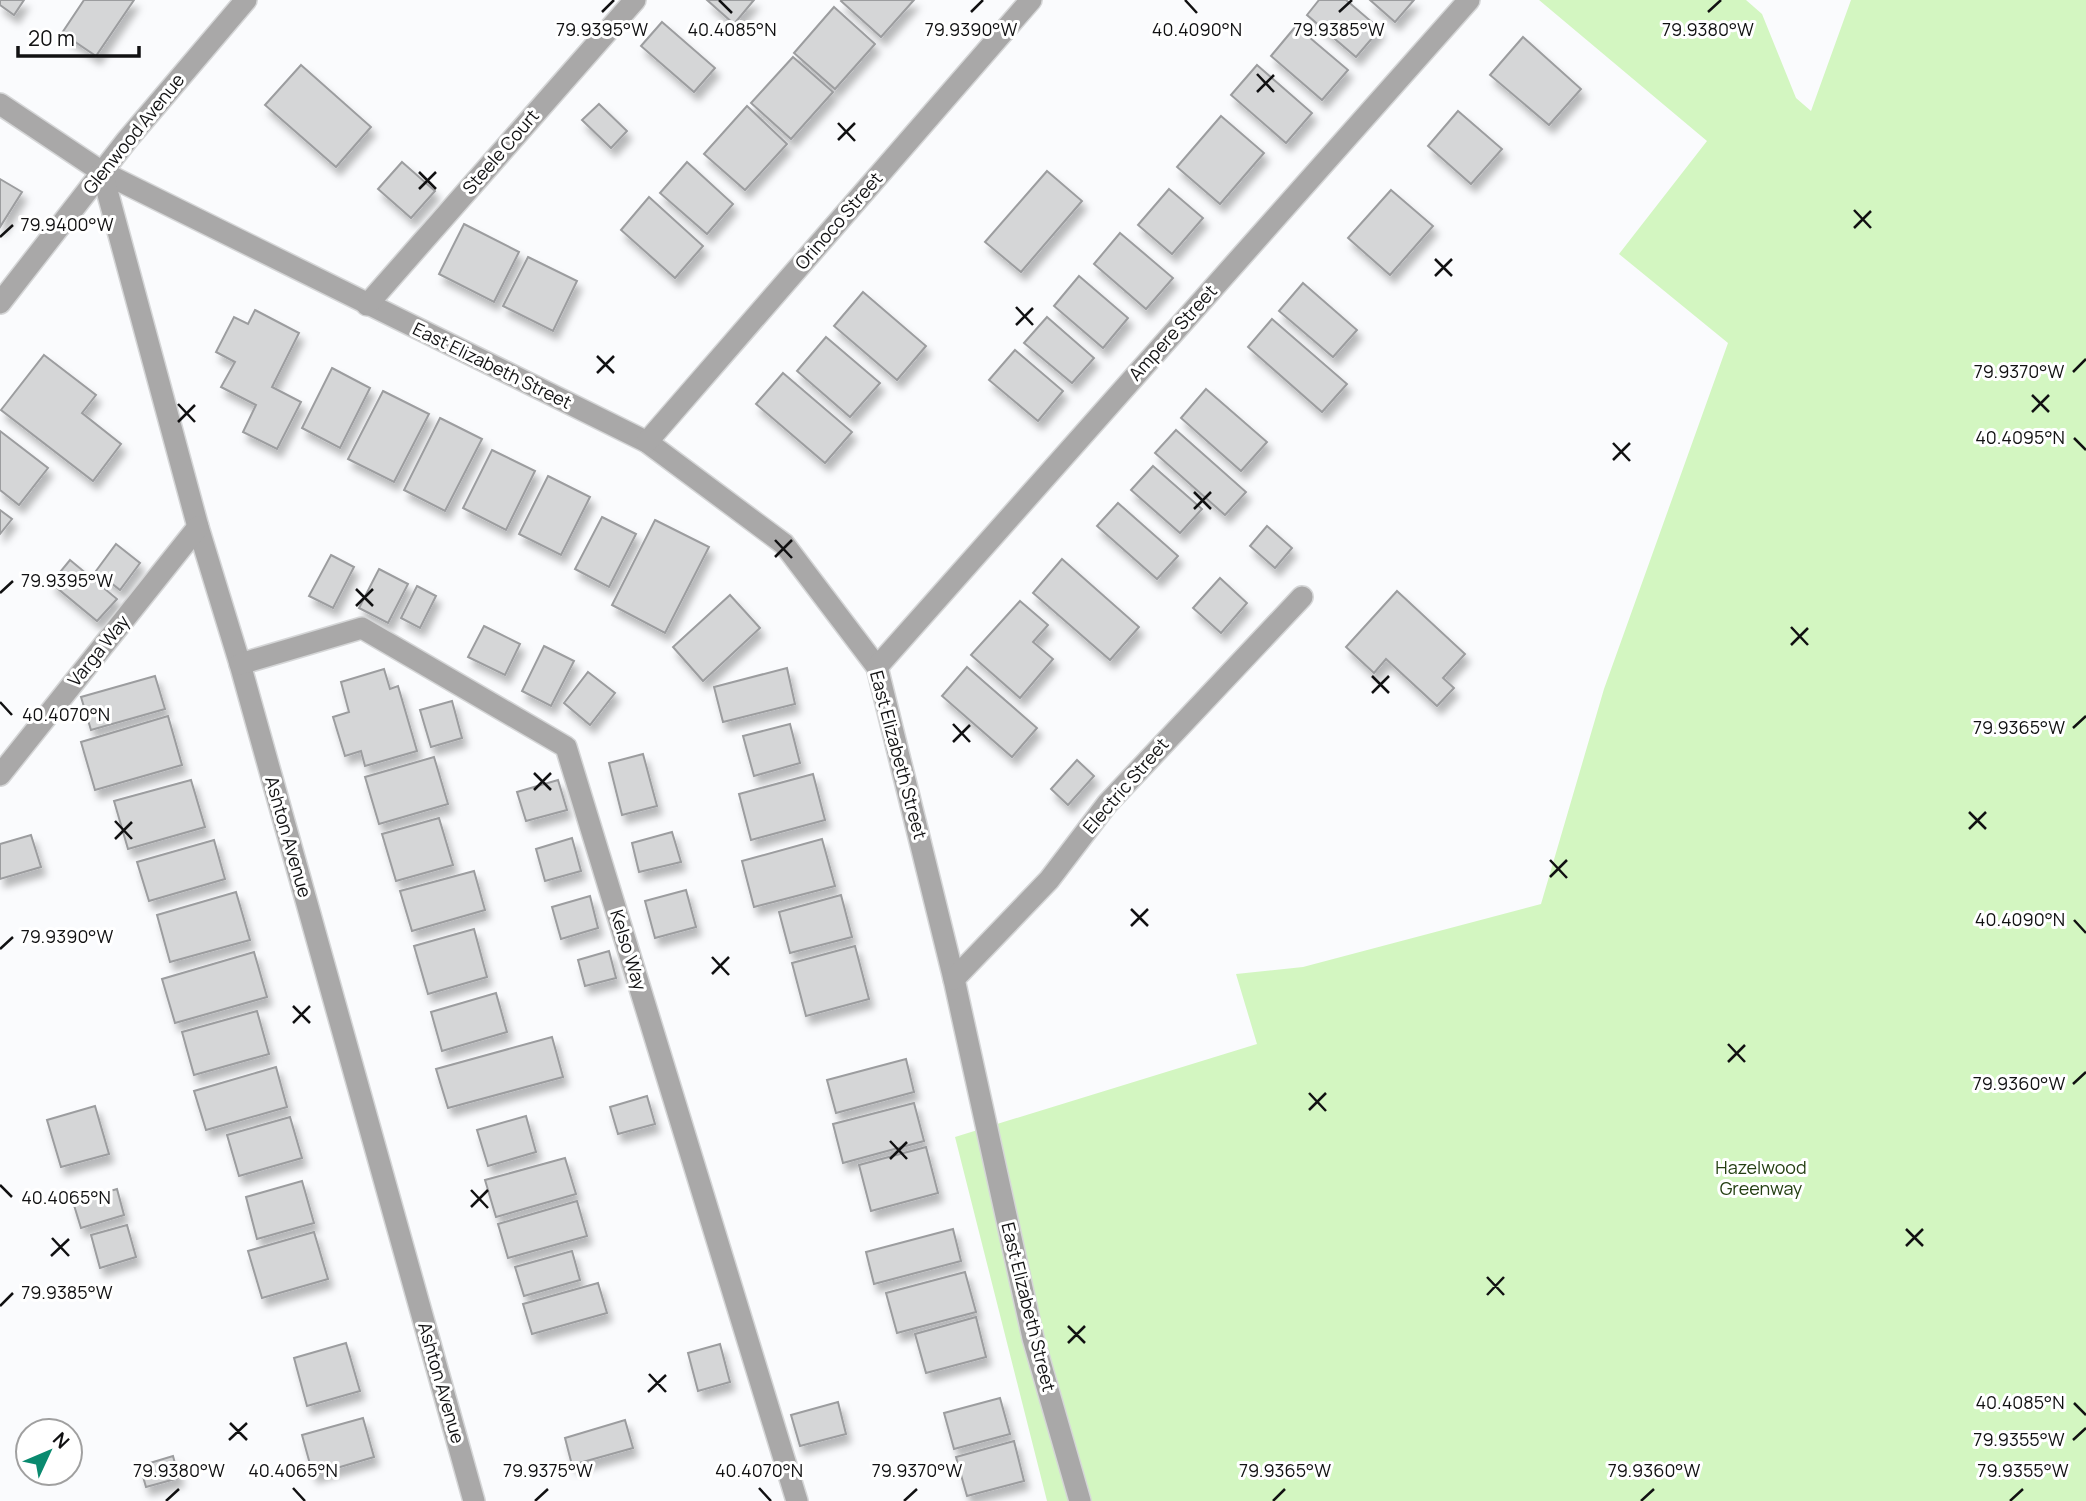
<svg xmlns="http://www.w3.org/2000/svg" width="2086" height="1501" viewBox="0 0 2086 1501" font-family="Manrope,sans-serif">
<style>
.green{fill:#d3f6c1}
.building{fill:#d5d6d7;stroke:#9c9d9f;stroke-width:2;filter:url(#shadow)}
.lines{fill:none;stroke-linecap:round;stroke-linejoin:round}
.minor-casing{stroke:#d5d6d7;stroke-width:24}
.minor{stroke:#a9a8a8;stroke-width:21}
.ticks{fill:none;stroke:#111112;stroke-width:2.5}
.labels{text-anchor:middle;stroke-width:6;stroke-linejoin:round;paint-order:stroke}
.street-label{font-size:18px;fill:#111112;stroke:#fff}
.park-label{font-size:18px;fill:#243f12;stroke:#fff}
.ticks-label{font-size:18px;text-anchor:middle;fill:#111112;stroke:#fff;stroke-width:6;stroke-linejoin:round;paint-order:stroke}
</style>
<defs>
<filter id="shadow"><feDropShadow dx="4.5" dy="8" stdDeviation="3.5" flood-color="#0004"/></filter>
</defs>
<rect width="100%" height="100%" fill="#fafbfd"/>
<path class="green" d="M1539 0H1746L1762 14 1796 98 1811 111 1851 0H2086V1501H1047L955 1137 1257 1044 1236 974 1303 967 1541 904 1604 689 1728 343 1619 254 1707 141Z"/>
<g class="building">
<path d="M0 0H24L14 15 0 5Z"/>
<path d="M84 0H134L96 56 62 33Z"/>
<path d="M707 0H754L734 24Z"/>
<path d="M842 0H914L881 37 841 1Z"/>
<path d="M1319 0H1346L1380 29 1356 57 1307 15Z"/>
<path d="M1370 0H1414L1395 22Z"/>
<path d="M834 7 875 44 835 89 794 53Z"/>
<path d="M662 22 715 68 694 92 641 46Z"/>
<path d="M1296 26 1348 70 1322 100 1271 56Z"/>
<path d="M1523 37 1581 89 1549 125 1490 75Z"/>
<path d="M793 57 833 92 791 139 751 103Z"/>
<path d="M301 65 371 127 336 167 265 105Z"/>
<path d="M1257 65 1312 113 1286 143 1231 95Z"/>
<path d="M599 104 627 131 611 148 582 120Z"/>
<path d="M747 106 787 144 745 190 704 154Z"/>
<path d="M1458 111 1502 149 1471 184 1428 146Z"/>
<path d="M1221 116 1264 153 1220 204 1177 167Z"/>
<path d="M402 162 435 191 411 218 378 189Z"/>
<path d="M687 162 733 204 707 234 660 193Z"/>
<path d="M1047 171 1082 201 1021 272 985 242Z"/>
<path d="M0 179 22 192 0 227Z"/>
<path d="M1169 189 1203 218 1172 254 1138 225Z"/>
<path d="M1391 190 1433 226 1390 275 1348 238Z"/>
<path d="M649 197 703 246 675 278 621 230Z"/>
<path d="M464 224 519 252 494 302 439 274Z"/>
<path d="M1120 233 1173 278 1146 309 1094 264Z"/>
<path d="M528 257 577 281 553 331 503 306Z"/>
<path d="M1079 276 1128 318 1103 348 1054 306Z"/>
<path d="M1303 283 1357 330 1333 357 1279 311Z"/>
<path d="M863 292 926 346 897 380 834 326Z"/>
<path d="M255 310 299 333 272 387 301 402 277 449 243 432 256 405 221 387 235 362 216 352 234 317 248 324Z"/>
<path d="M1047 317 1094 358 1072 383 1024 343Z"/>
<path d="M1272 319 1347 384 1322 412 1248 347Z"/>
<path d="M826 337 880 383 850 417 797 371Z"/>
<path d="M1015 350 1063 391 1038 421 989 380Z"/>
<path d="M44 355 96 395 82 413 121 444 93 481 1 410Z"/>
<path d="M332 368 370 388 340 448 302 428Z"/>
<path d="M783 373 852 432 825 463 756 404Z"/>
<path d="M1206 389 1267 442 1241 471 1181 418Z"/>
<path d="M383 391 429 414 394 482 348 459Z"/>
<path d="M440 418 482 439 445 511 404 490Z"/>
<path d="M1176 430 1246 492 1225 515 1155 453Z"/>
<path d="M0 431 48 468 19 505 0 490Z"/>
<path d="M492 450 535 471 506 530 463 508Z"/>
<path d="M1153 466 1202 509 1180 533 1131 490Z"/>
<path d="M548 476 590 497 561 555 519 534Z"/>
<path d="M1118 503 1178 556 1157 579 1097 526Z"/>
<path d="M0 510 12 519 0 534Z"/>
<path d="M602 517 636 534 609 587 575 569Z"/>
<path d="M655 520 709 547 665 633 612 605Z"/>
<path d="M1267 526 1292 548 1275 568 1250 546Z"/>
<path d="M116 544 140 563 120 590 96 571Z"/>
<path d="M331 555 354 567 333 608 309 596Z"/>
<path d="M1062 559 1139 627 1110 660 1033 593Z"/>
<path d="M70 560 117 599 97 621 51 583Z"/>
<path d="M379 569 408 584 388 623 359 608Z"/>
<path d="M1220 578 1247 603 1221 633 1193 608Z"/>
<path d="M417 586 436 596 420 628 401 618Z"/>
<path d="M1397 591 1465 654 1443 678 1454 688 1437 706 1386 659 1374 673 1346 647Z"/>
<path d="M730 595 760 628 703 681 673 647Z"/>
<path d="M1020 601 1048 625 1033 642 1053 659 1020 698 971 655Z"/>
<path d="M484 626 520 644 505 675 468 657Z"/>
<path d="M544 646 574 661 551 706 522 691Z"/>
<path d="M967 667 1037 728 1012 757 942 696Z"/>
<path d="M787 668 795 704 723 722 714 687Z"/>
<path d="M384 669 390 689 398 686 417 751 365 766 361 751 345 756 333 717 349 712 341 682Z"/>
<path d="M588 672 615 693 590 725 564 703Z"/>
<path d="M155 676 165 709 91 730 81 697Z"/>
<path d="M452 701 462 738 431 747 420 710Z"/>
<path d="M168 716 182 765 95 790 81 742Z"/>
<path d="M790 724 800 763 754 776 743 736Z"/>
<path d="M643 754 657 806 622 815 609 763Z"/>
<path d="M434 757 448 804 379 824 365 777Z"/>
<path d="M1077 760 1094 776 1068 805 1051 789Z"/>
<path d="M813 774 825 820 751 840 739 794Z"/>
<path d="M191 780 205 827 128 849 114 801Z"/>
<path d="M558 780 567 810 526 821 517 792Z"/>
<path d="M439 818 453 865 396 881 382 834Z"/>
<path d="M672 832 681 862 639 872 632 843Z"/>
<path d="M31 835 41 867 0 879V844Z"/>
<path d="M572 838 581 871 545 881 536 849Z"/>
<path d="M822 839 835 886 754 907 742 861Z"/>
<path d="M214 840 225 879 149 901 137 862Z"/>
<path d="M474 871 485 910 412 931 400 891Z"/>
<path d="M686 890 696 927 655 938 645 901Z"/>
<path d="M236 892 250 940 170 962 157 915Z"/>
<path d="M841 895 852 937 790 953 779 912Z"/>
<path d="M590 896 598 928 561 939 552 907Z"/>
<path d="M474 929 487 977 428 994 414 946Z"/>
<path d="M855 946 869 999 806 1016 792 963Z"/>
<path d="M609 951 616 978 585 986 578 960Z"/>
<path d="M254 952 267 997 175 1023 162 979Z"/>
<path d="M496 993 507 1032 442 1051 431 1012Z"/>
<path d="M257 1011 269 1054 194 1075 182 1032Z"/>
<path d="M552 1037 563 1077 448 1108 436 1069Z"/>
<path d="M906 1059 914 1092 836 1113 827 1080Z"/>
<path d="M276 1067 287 1107 206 1130 194 1091Z"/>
<path d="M647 1096 655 1124 618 1134 610 1107Z"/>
<path d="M914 1103 924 1141 843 1163 833 1124Z"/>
<path d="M95 1106 109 1154 61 1167 47 1120Z"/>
<path d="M526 1116 536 1152 488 1166 477 1130Z"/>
<path d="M290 1117 302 1158 239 1176 227 1135Z"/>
<path d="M926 1147 938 1193 871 1211 859 1165Z"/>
<path d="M565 1158 576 1194 496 1217 485 1180Z"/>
<path d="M302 1181 314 1223 257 1239 246 1197Z"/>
<path d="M117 1189 124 1215 81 1228 73 1202Z"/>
<path d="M577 1201 587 1236 508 1258 498 1224Z"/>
<path d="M127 1225 136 1257 100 1268 91 1235Z"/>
<path d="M953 1229 961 1261 874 1284 866 1252Z"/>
<path d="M314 1232 328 1279 262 1298 248 1251Z"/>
<path d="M572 1251 580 1280 524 1296 515 1267Z"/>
<path d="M965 1272 976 1312 897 1333 886 1293Z"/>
<path d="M598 1283 607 1313 532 1334 523 1304Z"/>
<path d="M976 1317 986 1357 926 1373 915 1334Z"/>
<path d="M346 1343 360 1391 307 1406 294 1358Z"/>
<path d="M720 1344 730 1382 698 1391 688 1353Z"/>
<path d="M1000 1398 1010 1434 954 1449 944 1413Z"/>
<path d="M838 1402 846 1434 800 1446 791 1415Z"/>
<path d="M363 1418 374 1457 313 1475 302 1435Z"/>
<path d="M625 1420 633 1448 572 1465 565 1438Z"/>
<path d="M1014 1441 1024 1481 967 1496 956 1457Z"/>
<path d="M173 1456 179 1478 146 1487 140 1466Z"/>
</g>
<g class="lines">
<defs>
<g id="minor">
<path d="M0 104 102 172 647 442 784 544 877 667 954 979 1033 1338 1080 1501"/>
<path d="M102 172 198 527 240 664 474 1501"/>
<path d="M0 303 127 140 246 0"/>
<path d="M367 305 635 0"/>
<path d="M647 442 1031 0"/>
<path d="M240 664 362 628 566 747 797 1501"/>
<path d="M877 667 1469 0"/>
<path d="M0 775 198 527"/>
<path d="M954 979 1049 880 1107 804 1302 597"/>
</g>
</defs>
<use href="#minor" class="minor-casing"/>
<use href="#minor" class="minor"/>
</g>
<path class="ticks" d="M719 0 732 13M1185 0 1197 13M602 12 614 0M971 12 983 0M1339 12 1352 0M1708 12 1721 0M1257 74 1274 92M1257 92 1274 75M838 123 855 141M838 140 855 123M419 172 436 189M419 189 436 172M1854 210 1871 228M1854 228 1871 211M0 237 13 225M1435 259 1452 276M1435 276 1452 259M1016 307 1033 325M1016 325 1033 308M597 356 614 373M2073 372 2086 359M597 373 614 356M2032 395 2049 412M178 404 195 422M2032 412 2049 395M178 422 195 405M2074 438 2086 450M1613 443 1630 461M1613 460 1630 443M1194 492 1211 509M1194 509 1211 492M775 540 792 558M775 557 792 540M356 589 373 606M0 593 13 581M356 606 373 589M1791 627 1808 645M1791 645 1808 628M1372 676 1389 693M1372 693 1389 676M0 702 12 715M953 724 970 742M2073 728 2086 716M953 742 970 725M534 773 551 790M534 790 551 773M1969 812 1986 829M115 821 132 839M1969 829 1986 812M115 839 132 822M1550 860 1567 878M1550 877 1567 860M1131 909 1148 926M2074 920 2086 933M1131 926 1148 909M0 949 13 937M712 957 729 975M712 974 729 957M293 1006 310 1023M293 1023 310 1006M1728 1044 1745 1062M1728 1062 1745 1045M2073 1084 2086 1072M1309 1093 1326 1111M1309 1110 1326 1093M890 1141 907 1159M890 1159 907 1142M0 1185 12 1197M471 1190 488 1208M471 1207 488 1190M1906 1229 1923 1246M52 1238 69 1256M1906 1246 1923 1229M51 1256 69 1239M1487 1277 1504 1295M1487 1295 1504 1277M0 1306 13 1293M1068 1326 1085 1343M1068 1343 1085 1326M649 1374 666 1392M648 1392 666 1375M2074 1403 2086 1415M230 1423 247 1440M229 1440 247 1423M2073 1440 2086 1428M293 1488 305 1501M759 1488 771 1501M166 1501 179 1489M535 1501 548 1489M904 1501 917 1489M1273 1501 1285 1489M1641 1501 1654 1489M2010 1501 2023 1489"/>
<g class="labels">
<g class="street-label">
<text transform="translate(134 134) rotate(-51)" y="6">Glenwood Avenue</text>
<text transform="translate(501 152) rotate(-49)" y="6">Steele Court</text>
<text transform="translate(839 221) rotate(-49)" y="6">Orinoco Street</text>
<text transform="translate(1173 333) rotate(-48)" y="6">Ampere Street</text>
<text transform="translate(492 366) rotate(26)" y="6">East Elizabeth Street</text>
<text transform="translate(99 651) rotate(-51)" y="6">Varga Way</text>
<text transform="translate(898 755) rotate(75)" y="6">East Elizabeth Street</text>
<text transform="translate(1126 786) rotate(-49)" y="6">Electric Street</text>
<text transform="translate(288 837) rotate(74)" y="6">Ashton Avenue</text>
<text transform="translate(628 950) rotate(73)" y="6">Kelso Way</text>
<text transform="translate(1028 1307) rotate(76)" y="6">East Elizabeth Street</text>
<text transform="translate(441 1383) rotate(74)" y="6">Ashton Avenue</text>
</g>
<g class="park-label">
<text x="1761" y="1174">Hazelwood<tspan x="1761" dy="21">Greenway</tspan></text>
</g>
</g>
<g class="ticks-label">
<text x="602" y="36">79.9395°W</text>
<text x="971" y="36">79.9390°W</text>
<text x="1339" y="36">79.9385°W</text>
<text x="1708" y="36">79.9380°W</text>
<text x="732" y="36">40.4085°N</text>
<text x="1197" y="36">40.4090°N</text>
<text x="67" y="231">79.9400°W</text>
<text x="2019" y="378">79.9370°W</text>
<text x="2020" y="444">40.4095°N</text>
<text x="67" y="587">79.9395°W</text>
<text x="66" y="721">40.4070°N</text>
<text x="2019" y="734">79.9365°W</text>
<text x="2020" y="926">40.4090°N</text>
<text x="67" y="943">79.9390°W</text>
<text x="2019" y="1090">79.9360°W</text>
<text x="66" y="1204">40.4065°N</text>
<text x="67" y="1299">79.9385°W</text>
<text x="2020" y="1409">40.4085°N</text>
<text x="2019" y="1446">79.9355°W</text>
<text x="293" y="1477">40.4065°N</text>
<text x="759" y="1477">40.4070°N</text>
<text x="179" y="1477">79.9380°W</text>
<text x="548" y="1477">79.9375°W</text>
<text x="917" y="1477">79.9370°W</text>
<text x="1285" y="1477">79.9365°W</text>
<text x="1654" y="1477">79.9360°W</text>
<text x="2023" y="1477">79.9355°W</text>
</g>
<g transform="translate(49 1452) rotate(46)"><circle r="33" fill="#ffffff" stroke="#a0a0a0" stroke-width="2"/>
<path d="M0-5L12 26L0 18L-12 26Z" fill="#0a8a6f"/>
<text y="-10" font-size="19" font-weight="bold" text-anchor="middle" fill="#111112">N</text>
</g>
<path d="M18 46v10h121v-10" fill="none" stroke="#111112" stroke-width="3.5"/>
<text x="28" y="46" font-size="21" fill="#111112" stroke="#ffffff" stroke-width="5" paint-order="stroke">20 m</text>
</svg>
